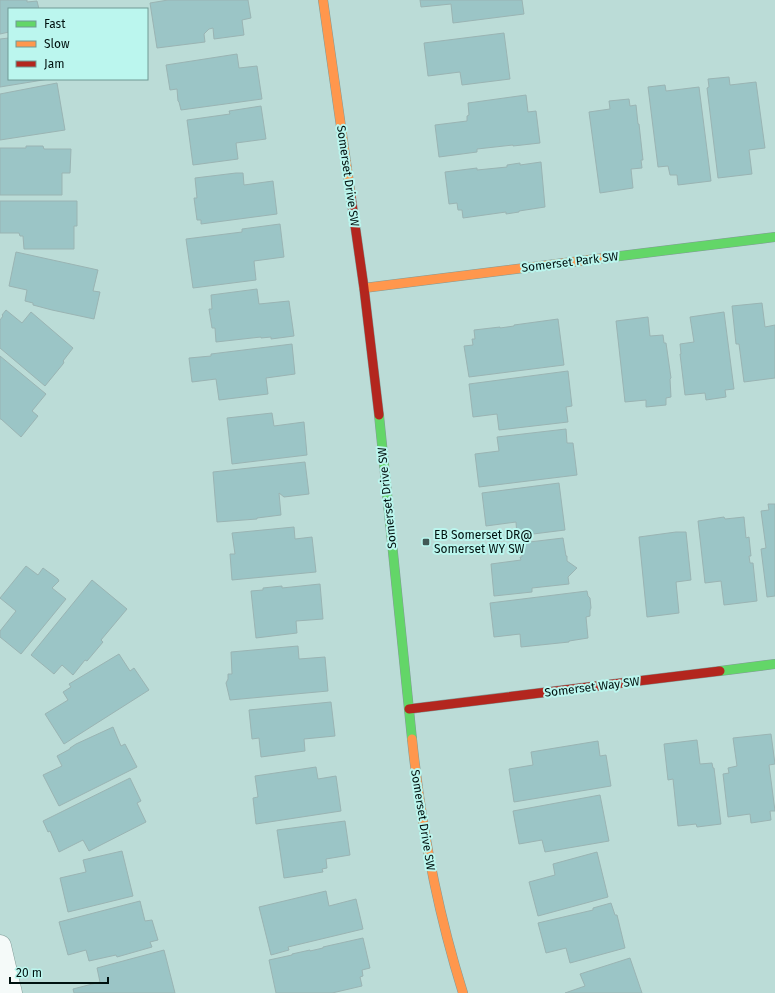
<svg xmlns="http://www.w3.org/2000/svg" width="775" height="993" viewBox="0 0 775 993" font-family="'Fira Sans',sans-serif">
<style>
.building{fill:#9bc5c6;stroke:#9ab4b3}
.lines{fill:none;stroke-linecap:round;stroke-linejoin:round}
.street-casing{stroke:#819b97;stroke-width:23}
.fast-casing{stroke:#819b97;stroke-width:10}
.slow-casing{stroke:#819b97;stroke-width:10}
.jam-casing{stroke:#819b97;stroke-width:10}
.street{stroke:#f5faf9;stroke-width:22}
.fast{stroke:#63d668;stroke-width:9}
.slow{stroke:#ff974d;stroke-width:9}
.jam{stroke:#b3261e;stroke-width:9}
.poi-dot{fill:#415855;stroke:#bbf6ee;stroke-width:1.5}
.labels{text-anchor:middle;stroke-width:4;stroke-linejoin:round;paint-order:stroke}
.street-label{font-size:12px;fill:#00110f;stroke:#bbf6ee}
.poi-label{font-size:12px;fill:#00110f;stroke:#bbf6ee;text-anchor:start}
</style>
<rect width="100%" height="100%" fill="#bbdcd7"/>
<g class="building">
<path d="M0 0H27V2L37 1 39 9H9V32L0 34Z"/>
<path d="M168 0H248L251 18 242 20 244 35 214 39 213 28 209 29 204 34 205 42 157 48 150 3Z"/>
<path d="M420 0H522L524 14 453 23 451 4 421 7Z"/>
<path d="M504 33 510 79 462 85 460 72 428 76 424 43Z"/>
<path d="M9 38V79H49L0 87V39Z"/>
<path d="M237 54 239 68 257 66 262 99 181 110 179 102 178 101 177 89 170 90 166 65Z"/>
<path d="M729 77 730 85 756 82 765 148 749 150 752 174 718 178 707 88 709 87 708 79Z"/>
<path d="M57 83 65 130 0 140V94Z"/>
<path d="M665 85 666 91 699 87 711 181 678 185 677 175H670L668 166 658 167 648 87Z"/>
<path d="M526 95 528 112 536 111 540 143 513 146V145L477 149V152L439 157 435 125 467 121V116L469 115 468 103Z"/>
<path d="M629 99 630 106 636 105 638 124H639L643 160H641L642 168 631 169 633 188 600 193 589 112 610 109 609 101Z"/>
<path d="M261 106 266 139 236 143 238 159 193 165 187 120 230 114 229 111Z"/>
<path d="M26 146H43L44 149H71L70 173H62V195H0V148H26Z"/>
<path d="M541 162 545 207 519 211V212L506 214V212L463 218 462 210H458L457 203 449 204 445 172 477 168V170L507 167V165L520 163V165Z"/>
<path d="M236 173H243L244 185 273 181 277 214 201 224V220H197L194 198H197L195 178Z"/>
<path d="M0 201H77V226H74V249H24L23 236H20L19 233H0Z"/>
<path d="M280 224 284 257 254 261 256 280 193 288 186 239 242 232V229Z"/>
<path d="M16 252 98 270 93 291 100 292 94 319 52 310 33 305V303L25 301 27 290 9 286Z"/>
<path d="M257 289 259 304 289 301 294 336 271 339V337L261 338V337L216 342 215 328H212L209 309H212L211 295Z"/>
<path d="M762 303 765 327 775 325V378L744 382 739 344H736L732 306Z"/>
<path d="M6 310 22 323 31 312 73 348 63 361 64 362 63 364 45 386 0 348V320L3 316 2 315Z"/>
<path d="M724 312 734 389 725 390 726 397 706 400 705 393 685 395 680 354H681L680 344 694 342 690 317Z"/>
<path d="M648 317 650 336 663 335 664 343H666L671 378 670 379 671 397 666 398V405L646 407V400L625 402 616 321Z"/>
<path d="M558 319 564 365 469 377 464 346 473 345 472 339H475L474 330 500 327V328L514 326V325Z"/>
<path d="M292 344 295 374 266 378 268 394 219 400 216 379 192 382 189 358 211 356V354Z"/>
<path d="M0 356 46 394 32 411 38 416 21 437 1 419H0Z"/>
<path d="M568 371 572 406 566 407 568 422 499 430 497 414 473 417 469 384Z"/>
<path d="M272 413 274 426 304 422 307 455 232 464 227 418Z"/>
<path d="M566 429 567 443H573L577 475 479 487 475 454 499 451 497 437Z"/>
<path d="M305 462 309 494 284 497 279 493 281 515 257 518V519L217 522 213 472Z"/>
<path d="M559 483 565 530 517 536 516 522 486 526 482 493Z"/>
<path d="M768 504H775V596L767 597 761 549 766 548 761 511 769 510Z"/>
<path d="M724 517 725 519 744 517 746 538 749 537 751 556H749L750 563H753L757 601 724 605 721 581 705 583 698 521Z"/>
<path d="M294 527 295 539 312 537 316 572 232 580 230 554H235L232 533Z"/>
<path d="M676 532H686L691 580 676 582 679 613 647 617 639 537Z"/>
<path d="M563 538 566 556H567V561L577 568 568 577 569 584 532 588V592L494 596 491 564 521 560 520 557H522L521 543Z"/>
<path d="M26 566 38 575 43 568 58 579 59 581 52 588 66 599 21 654 0 637V631L16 611 0 598Z"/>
<path d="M92 580 127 609 101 640 103 642 87 661 85 660 73 675 62 665 54 674 31 655Z"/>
<path d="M320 584 323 619 296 621 297 633 256 638 251 591 263 590V588L282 586V588Z"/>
<path d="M587 591 588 596 590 598 591 608 590 610V616L586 617 588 638 569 641V642L521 647 520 634 494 637 490 603Z"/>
<path d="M298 646 299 659 325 657 328 691 230 700 226 683 228 679V674H232L231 652Z"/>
<path d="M119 654 130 671 134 668 149 690 64 744 45 714 68 700 63 692 71 687 69 684Z"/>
<path d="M331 702 335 736 304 739 305 751 261 757 259 738 252 739 249 710Z"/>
<path d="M113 727 121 746 125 744 137 767 59 806 43 775 62 766 57 756 70 749V748L76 744Z"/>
<path d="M771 734 775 764 769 765 775 811H770L771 820 751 823 750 814 728 817 723 774 729 773 728 768 737 766 733 738Z"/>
<path d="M697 740 700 764 712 763 713 768H714L721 824 697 827 696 824 678 826 673 779 668 780 664 744Z"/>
<path d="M598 741 600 756 606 755 611 786 514 802 509 769 533 765 531 752Z"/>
<path d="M316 767 318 779 336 776 341 811 256 824 253 798 258 797 255 776Z"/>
<path d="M130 778 141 801 137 803 146 822 89 851 83 840 59 852 50 831 48 832 43 821Z"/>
<path d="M600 795 609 841 545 852 542 840 519 844 513 811Z"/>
<path d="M345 821 350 855 326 859 327 868 322 869 323 872 284 878 277 830Z"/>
<path d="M122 851 133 896 68 912 60 878 86 872 83 860Z"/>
<path d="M597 852 608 897 538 916 529 882 555 875 553 864Z"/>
<path d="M326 891 329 906 356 899 363 929 288 947 289 950 271 955 259 907Z"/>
<path d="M140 901 145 921 152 920 158 940 150 942 152 947 117 957 116 955 89 961 86 950 68 955 59 922Z"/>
<path d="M611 903 615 915H617L625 948 570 963 566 948 546 953 538 923 593 910V908Z"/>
<path d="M363 938 370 968 362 970 363 976 360 977 362 986 332 993H276L269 960 292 955V954L310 950V951L323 948V947Z"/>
<path d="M164 950 175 993H74L73 989 100 982 97 968Z"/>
<path d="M630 958 642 993H565L585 986 580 974Z"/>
</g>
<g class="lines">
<defs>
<path id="street" d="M0 946 11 993"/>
<g id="fast">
<path d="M612 257 775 237"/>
<path d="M379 415 412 739"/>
<path d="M720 671 775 664"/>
</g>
<g id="slow">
<path d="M323 0 351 197"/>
<path d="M364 288 612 257"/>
<path d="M412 739C421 825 437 910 463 993"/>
</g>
<g id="jam">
<path d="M351 197 364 288 379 415"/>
<path d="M409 709 720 671"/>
</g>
</defs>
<use href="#street" class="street-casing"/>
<use href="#fast" class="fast-casing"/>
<use href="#slow" class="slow-casing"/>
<use href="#jam" class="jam-casing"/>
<use href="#street" class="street"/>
<use href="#fast" class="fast"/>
<use href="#slow" class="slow"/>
<use href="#jam" class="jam"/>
</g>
<rect class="poi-dot" x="422" y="538" width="8" height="8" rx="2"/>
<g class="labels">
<g class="street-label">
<text transform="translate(348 176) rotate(82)" y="4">Somerset Drive SW</text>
<text transform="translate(570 262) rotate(-7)" y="4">Somerset Park SW</text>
<text transform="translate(387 498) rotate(-96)" y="4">Somerset Drive SW</text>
<text transform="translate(592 687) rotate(-7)" y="4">Somerset Way SW</text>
<text transform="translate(423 820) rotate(81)" y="4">Somerset Drive SW</text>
</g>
<g class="poi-label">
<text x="434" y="539">EB Somerset DR@<tspan x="434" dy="14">Somerset WY SW</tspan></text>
</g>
</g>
<rect x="8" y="8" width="140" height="72" fill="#bbf6ee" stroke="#709a95"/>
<rect x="16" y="21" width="20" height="6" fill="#63d668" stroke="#709a95"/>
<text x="44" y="28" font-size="12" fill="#00110f">Fast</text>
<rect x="16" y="41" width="20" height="6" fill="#ff974d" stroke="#709a95"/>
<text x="44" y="48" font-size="12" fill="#00110f">Slow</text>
<rect x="16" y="61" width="20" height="6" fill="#b3261e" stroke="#709a95"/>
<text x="44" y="68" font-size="12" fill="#00110f">Jam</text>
<path d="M10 977v6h98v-6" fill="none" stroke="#00110f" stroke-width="2"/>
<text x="16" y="977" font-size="12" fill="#00110f" stroke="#bbf6ee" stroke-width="3" paint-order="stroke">20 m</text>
</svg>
